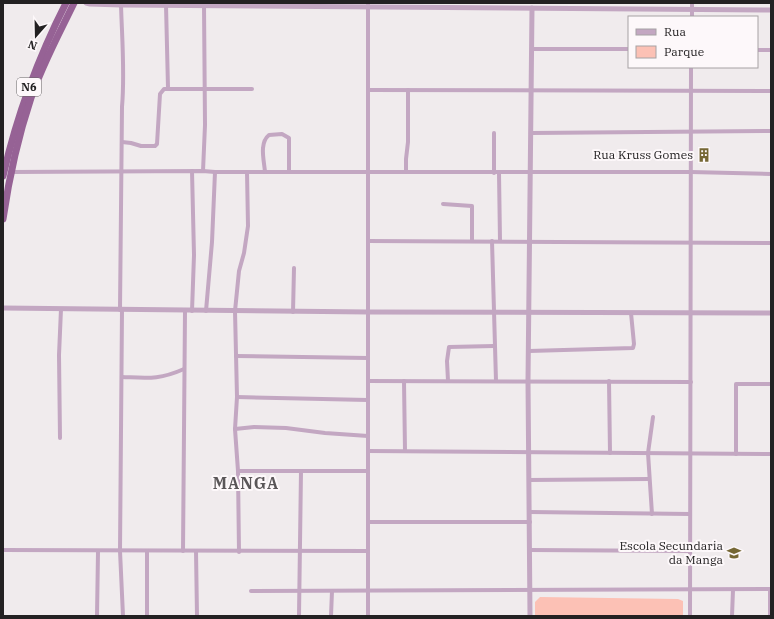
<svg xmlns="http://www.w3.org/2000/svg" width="774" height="619" viewBox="0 0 774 619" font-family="'IBM Plex Serif',serif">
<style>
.green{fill:#fcc1b5}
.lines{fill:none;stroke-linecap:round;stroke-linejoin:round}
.minor{stroke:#c3a7c2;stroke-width:4}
.tertiary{stroke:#c3a7c2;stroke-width:5}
.trunk{stroke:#966295;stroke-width:7}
.labels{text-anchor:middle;stroke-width:4;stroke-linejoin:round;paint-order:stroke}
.shield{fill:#fdf8fa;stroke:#646263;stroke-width:1}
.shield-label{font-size:11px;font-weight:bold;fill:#232122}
.poi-label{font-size:12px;fill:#232122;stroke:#fdf8fa;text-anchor:end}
.district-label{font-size:16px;font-weight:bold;letter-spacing:1px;fill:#5a5658;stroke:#fdf8fa}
</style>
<rect width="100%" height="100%" fill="#f0ebed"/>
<path class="green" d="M540 597 678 599 683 601V616H535V602Z"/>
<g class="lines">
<g class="minor">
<path d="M692 3V17"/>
<path d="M166 5 168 88"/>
<path d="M532 49H629"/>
<path d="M757 50H771"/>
<path d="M368 90 771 91"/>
<path d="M531 133 771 131"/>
<path d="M122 142 131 143 141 146H155L157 144 160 94 164 89H252"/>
<path d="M192 171 194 255 192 311"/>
<path d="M203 171 205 125 204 5"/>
<path d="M11 172 203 171 215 172H691L771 174"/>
<path d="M265 172C264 160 259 143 269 135L282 134 289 138V172"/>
<path d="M406 172V159L408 142V90"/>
<path d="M494 173V133"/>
<path d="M499 173 500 241"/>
<path d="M443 204 472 206V241"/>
<path d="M368 241 771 243"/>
<path d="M492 241 496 381"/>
<path d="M120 310 122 107C125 73 122 39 121 5"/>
<path d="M122 310 120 551 123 616"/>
<path d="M206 311 212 242 215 172"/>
<path d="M293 312 294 268"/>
<path d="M529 351 633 348 634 344 631 313"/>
<path d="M236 356 368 358"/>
<path d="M122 377C148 378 159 380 184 369"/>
<path d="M368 381 691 382"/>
<path d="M404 381 405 451"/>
<path d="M448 381 447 361 449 347 494 346"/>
<path d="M609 381 610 453"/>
<path d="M237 397 368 400"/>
<path d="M235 429 254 427 286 428 325 433 368 436"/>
<path d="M60 438 59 355 61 309"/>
<path d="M368 451 771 454"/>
<path d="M736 454V384H771"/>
<path d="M238 471H368"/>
<path d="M529 480 649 479"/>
<path d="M530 512 690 514"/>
<path d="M652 514 648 453 653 417"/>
<path d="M368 522H530"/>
<path d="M3 550 368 551"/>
<path d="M530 550 690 551"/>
<path d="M147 551V616"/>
<path d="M183 551 185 311"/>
<path d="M196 551 197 616"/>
<path d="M239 552 238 471 235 429 237 397 235 311 239 271 244 253 248 226 247 172"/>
<path d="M770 589V616"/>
<path d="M251 591 771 589"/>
<path d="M97 616 98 552"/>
<path d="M299 616 301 471"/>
<path d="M331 616 332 591"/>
<path d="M368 616V3"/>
<path d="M690 616 691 67"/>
<path d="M732 616 733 590"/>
</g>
<g class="tertiary">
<path d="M86 3 90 4 121 5 771 10"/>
<path d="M3 308 368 312 771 313"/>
<path d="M530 616 528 381 532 8"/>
</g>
<g class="trunk">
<path d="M3 176C17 115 38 58 66 3"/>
<path d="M3 219C9 178 18 137 31 98 42 65 59 34 74 3"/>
</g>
</g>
<defs>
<symbol id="building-bare" viewBox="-9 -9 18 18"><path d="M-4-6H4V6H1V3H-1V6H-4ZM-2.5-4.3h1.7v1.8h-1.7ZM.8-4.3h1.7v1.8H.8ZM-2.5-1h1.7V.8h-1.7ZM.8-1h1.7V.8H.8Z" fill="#756734" stroke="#fdf8fa" stroke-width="2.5" paint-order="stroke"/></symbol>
<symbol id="school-bare" viewBox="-9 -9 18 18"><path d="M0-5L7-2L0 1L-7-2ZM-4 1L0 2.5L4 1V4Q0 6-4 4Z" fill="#756734" stroke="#fdf8fa" stroke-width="2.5" paint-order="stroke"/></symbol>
</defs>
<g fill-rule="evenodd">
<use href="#building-bare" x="694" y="145" width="20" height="20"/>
<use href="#school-bare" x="724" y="543" width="20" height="20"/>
</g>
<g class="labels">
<rect class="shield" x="17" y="78" width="24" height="18" rx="3"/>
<g class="shield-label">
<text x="29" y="91">N6</text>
</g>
<g class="poi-label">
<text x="693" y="159">Rua Kruss Gomes</text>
<text x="723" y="550">Escola Secundaria<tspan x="723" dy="14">da Manga</tspan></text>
</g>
<g class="district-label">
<text x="246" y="489">MANGA</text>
</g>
</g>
<rect width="774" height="619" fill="none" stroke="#232122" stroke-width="8"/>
<rect x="628" y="16" width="130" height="52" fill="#fdf8fa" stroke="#a6a2a4"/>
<rect x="636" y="29" width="20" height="6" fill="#c3a7c2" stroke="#a6a2a4"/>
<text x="664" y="36" font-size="12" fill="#232122">Rua</text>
<rect x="636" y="46" width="20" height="12" fill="#fcc1b5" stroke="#a6a2a4"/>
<text x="664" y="56" font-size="12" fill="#232122">Parque</text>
<g transform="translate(36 36) rotate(200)" stroke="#fdf8fa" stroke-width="3" paint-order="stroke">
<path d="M0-3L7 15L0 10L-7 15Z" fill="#232122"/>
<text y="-6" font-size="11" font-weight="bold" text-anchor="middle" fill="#232122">N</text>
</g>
</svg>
